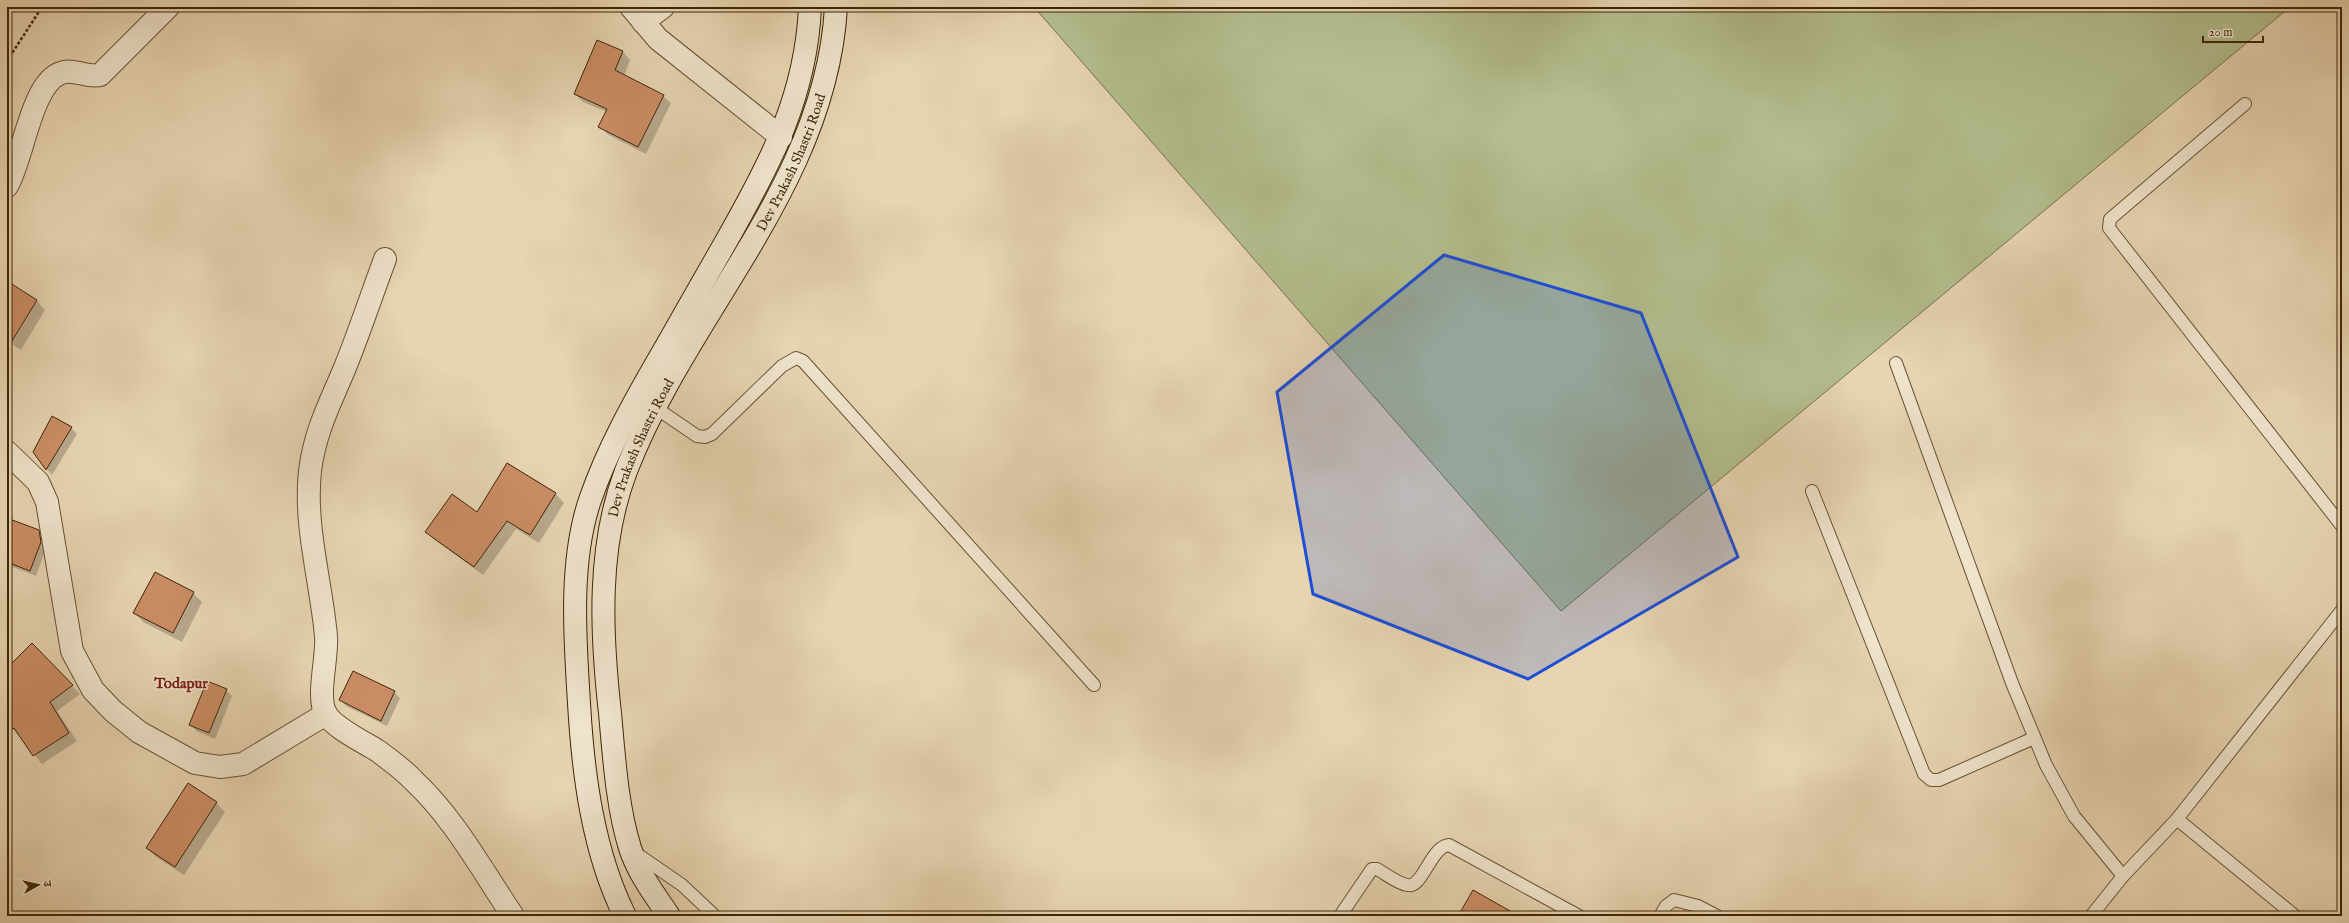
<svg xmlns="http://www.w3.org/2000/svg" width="2349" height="923" viewBox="0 0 2349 923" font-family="'IM FELL English','Noto Serif Devanagari',serif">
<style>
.green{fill:#b3bd8e;stroke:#78724a}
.shadow{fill:#0003}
.building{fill:#cb8d65;stroke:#3d2607}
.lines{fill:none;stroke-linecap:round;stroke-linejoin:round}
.lane-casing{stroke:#685232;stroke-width:14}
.street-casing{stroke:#685232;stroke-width:24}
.secondary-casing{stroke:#3d2607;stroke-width:24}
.path{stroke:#3d2607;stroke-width:2.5;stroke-dasharray:3 2;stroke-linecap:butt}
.lane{stroke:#efe3cc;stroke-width:12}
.street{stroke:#efe3cc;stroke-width:22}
.secondary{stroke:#efe3cc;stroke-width:22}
.marked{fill:#1d4ed8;fill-opacity:0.2;stroke:#1d4ed8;stroke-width:3;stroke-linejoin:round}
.labels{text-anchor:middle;stroke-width:3;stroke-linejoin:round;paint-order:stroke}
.street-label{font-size:14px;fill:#3d2607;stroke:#efe3cc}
.neighbourhood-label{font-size:15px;font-weight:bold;fill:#7a1f14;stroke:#efe3cc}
</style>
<rect width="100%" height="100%" fill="#e7d4b1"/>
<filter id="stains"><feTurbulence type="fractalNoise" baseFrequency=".005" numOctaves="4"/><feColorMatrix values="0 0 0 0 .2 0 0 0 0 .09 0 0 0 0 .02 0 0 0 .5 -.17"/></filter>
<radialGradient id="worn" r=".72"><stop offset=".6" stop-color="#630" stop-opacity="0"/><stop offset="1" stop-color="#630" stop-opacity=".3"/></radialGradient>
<path class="green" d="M1034 7H2290L1561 611Z"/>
<g class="shadow">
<path d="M597 41 623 52 630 60 624 76 663 96 671 103 646 154 607 134 600 126 607 112 583 102 575 94Z"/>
<path d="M7 282 37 301 45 310 21 350 7 341Z"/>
<path d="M71 428 77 434 52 475 34 452Z"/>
<path d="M507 464 556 494 564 503 539 543 516 529 483 575 435 540 426 532 477 513Z"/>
<path d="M7 531H38L44 537 46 548 36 576 7 565Z"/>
<path d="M193 593 202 602 182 642 143 622 135 613Z"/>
<path d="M32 644 80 694 57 711 77 741 42 764 7 722V670Z"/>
<path d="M353 672 394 692 400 698 387 726 346 706 340 700Z"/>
<path d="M226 690 232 696 215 739 196 731 191 725Z"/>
<path d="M188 785 216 803 225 812 184 875 156 857 147 848Z"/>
</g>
<g class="building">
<path d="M597 40 623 51 615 70 664 95 638 147 598 127 607 109 574 94Z"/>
<path d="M7 281 37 300 7 349Z"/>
<path d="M52 416 72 427 46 470 33 452Z"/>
<path d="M507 463 556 493 530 535 507 521 474 567 425 532 452 494 477 512Z"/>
<path d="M7 518 39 530 41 542 30 571 7 562Z"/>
<path d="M155 572 194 592 173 633 133 613Z"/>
<path d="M32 643 73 685 50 702 69 733 33 756 14 728 7 733V668Z"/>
<path d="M353 671 395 691 381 721 339 700Z"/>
<path d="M207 681 227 689 209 733 189 725Z"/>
<path d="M188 783 217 802 175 867 146 848Z"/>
<path d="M1473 890 1519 916H1458Z"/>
</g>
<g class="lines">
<defs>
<g id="lane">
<path d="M2245 104 2110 219 2109 228 2342 526"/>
<path d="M1896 363 2012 683 2046 765 2074 816 2123 876"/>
<path d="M656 408 697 436 705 437 712 434 782 366 796 358 803 361 1094 685"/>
<path d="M1812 491 1924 774 1931 780H1939L2034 738"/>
<path d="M2177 819 2295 916"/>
<path d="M634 852 682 885 715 916"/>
<path d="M1340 916 1372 869H1377C1386 874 1397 883 1407 885 1423 889 1430 847 1449 845L1579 916"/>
<path d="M1660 916 1666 906 1674 900 1698 906 1717 916"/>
<path d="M2091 916 2123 876 2177 819 2342 610"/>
</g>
<g id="street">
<path d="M631 7 658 39 781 137"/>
<path d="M643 22 663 7"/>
<path d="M7 186C23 160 31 83 61 73 73 68 87 78 100 75L168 7"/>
<path d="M385 259C372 294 360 330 346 365 331 402 315 430 310 471 304 526 321 581 326 636 328 657 316 697 326 714 334 728 364 742 378 751 390 760 403 769 413 780 454 818 482 870 513 916"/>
<path d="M7 452 38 482 47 502 72 651 93 690 113 711 139 732 195 763 220 767 243 764 326 714"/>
</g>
<g id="secondary">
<path d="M625 916C593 852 583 774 579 703 575 639 569 562 590 500 608 448 635 400 663 352 685 314 706 276 728 238 771 162 806 96 810 7"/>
<path id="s1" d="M669 916C655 895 638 873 630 848 617 806 614 757 610 713 601 633 597 547 626 471 687 312 826 185 836 7"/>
</g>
</defs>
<use href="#lane" class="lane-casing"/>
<use href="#street" class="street-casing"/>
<use href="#secondary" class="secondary-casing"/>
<path class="path" d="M7 61 42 7"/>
<use href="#lane" class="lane"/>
<use href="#street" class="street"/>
<use href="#secondary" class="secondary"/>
</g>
<path class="marked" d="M1444 255 1641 313 1738 557 1528 679 1313 594 1277 392Z"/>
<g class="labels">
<g class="street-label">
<text dy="5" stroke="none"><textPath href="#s1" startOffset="811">Dev Prakash Shastri Road</textPath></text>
<text dy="5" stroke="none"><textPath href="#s1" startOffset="487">Dev Prakash Shastri Road</textPath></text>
</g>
<g class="neighbourhood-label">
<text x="181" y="688">Todapur</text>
</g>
</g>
<rect width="2349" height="923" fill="none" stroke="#e7d4b1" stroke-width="24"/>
<rect x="8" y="8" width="2333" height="907" fill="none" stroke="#3d2607" stroke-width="2"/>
<rect x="12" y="12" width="2325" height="899" fill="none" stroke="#3d2607"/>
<g transform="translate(38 885) rotate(82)" stroke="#efe3cc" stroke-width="3" paint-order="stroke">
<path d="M0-3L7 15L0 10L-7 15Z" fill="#3d2607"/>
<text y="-6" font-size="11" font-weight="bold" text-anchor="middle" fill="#3d2607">उ</text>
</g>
<path d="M2203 36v6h60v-6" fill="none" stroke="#3d2607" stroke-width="2"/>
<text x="2209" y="36" font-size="12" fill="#3d2607" stroke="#efe3cc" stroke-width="3" paint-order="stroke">20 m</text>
<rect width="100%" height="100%" filter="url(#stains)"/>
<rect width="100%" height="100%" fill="url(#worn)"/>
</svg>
